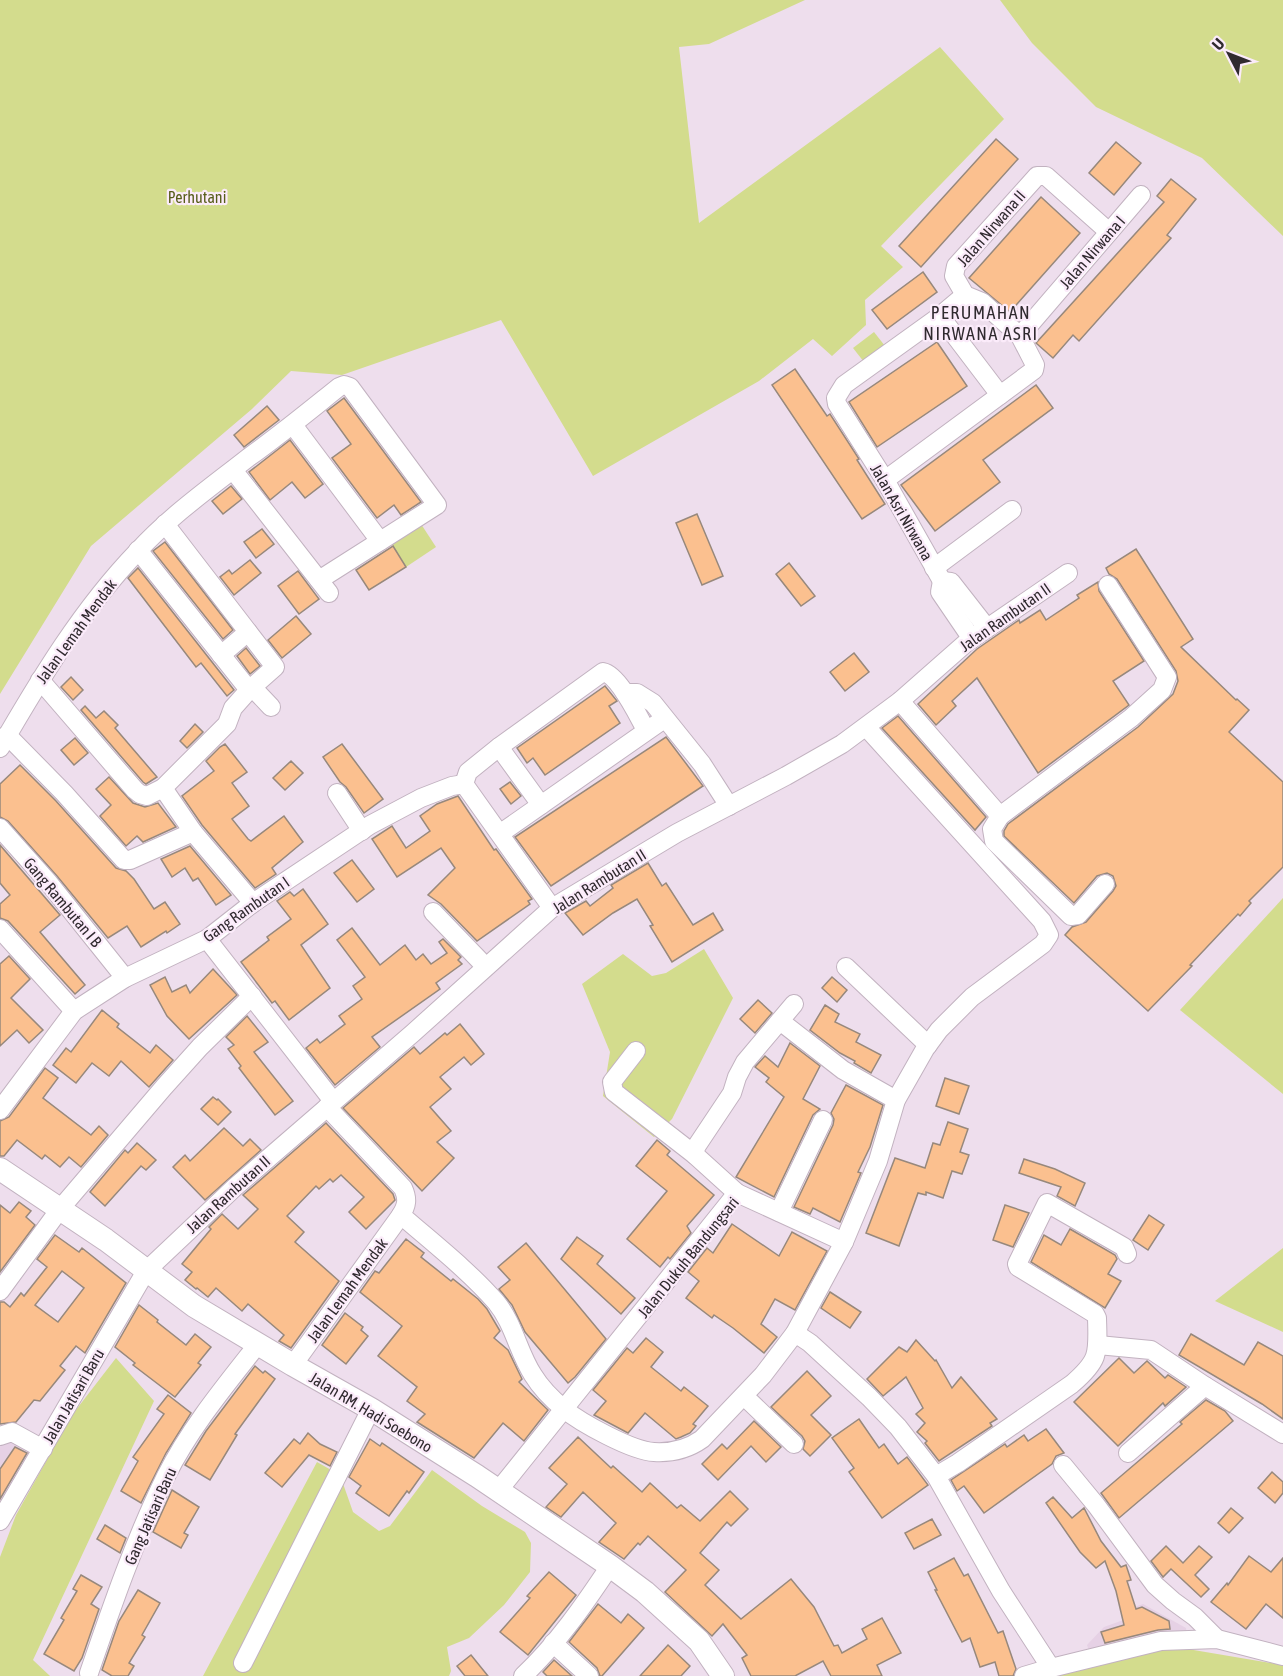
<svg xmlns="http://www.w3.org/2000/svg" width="1283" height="1676" viewBox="0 0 1283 1676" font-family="'Asap Condensed',sans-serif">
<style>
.built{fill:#e6d1e5}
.green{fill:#d3dc8d}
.building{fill:#fbc08f;stroke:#97887c;stroke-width:1.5;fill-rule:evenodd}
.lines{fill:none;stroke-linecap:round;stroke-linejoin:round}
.minor-casing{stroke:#c2b2c0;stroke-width:20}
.major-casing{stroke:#c2b2c0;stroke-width:24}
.minor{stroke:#fff;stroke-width:18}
.major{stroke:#fff;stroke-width:22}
.labels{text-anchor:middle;stroke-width:4.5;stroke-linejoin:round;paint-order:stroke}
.park-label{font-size:16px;fill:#575d1a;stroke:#fbebfa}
.street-label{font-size:16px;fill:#302a2f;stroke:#fbebfa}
.neighbourhood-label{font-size:18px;letter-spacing:1.5px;fill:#302a2f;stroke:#fbebfa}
</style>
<rect width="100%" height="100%" fill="#eedeed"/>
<g class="built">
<path d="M0 1432 43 1456 0 1518Z"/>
<path d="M1143 1604 1186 1628 1187 1637 1091 1657 1087 1645 1104 1627 1129 1618 1134 1607Z"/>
</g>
<g class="green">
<path d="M0 0H805L709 44 679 47 699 223 940 47 1004 119 881 246 903 267 865 300 866 325 832 356 813 339 759 381 593 476 501 320 342 375 291 371 252 409 91 546 0 694Z"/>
<path d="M1000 0H1283V236L1202 158 1096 107 1032 43Z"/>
<path d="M874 332 885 346 864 362 853 348Z"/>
<path d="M421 524 436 547 406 567 391 543Z"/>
<path d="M1283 898V1094L1180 1010Z"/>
<path d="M704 949 733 998 672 1119 654 1137 603 1096 610 1052 582 984 623 954 652 976 666 973Z"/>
<path d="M1283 1248V1332L1215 1301Z"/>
<path d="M116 1358 154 1401 33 1660 50 1676H0V1557L16 1515 72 1415Z"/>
<path d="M317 1462 340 1475 353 1512 379 1531 390 1526 432 1470 482 1506 525 1532 531 1543 530 1572 504 1605 469 1638 447 1647 451 1671 449 1676H203Z"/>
<path d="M1158 1644 1283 1665V1676H1028Z"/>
</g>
<g class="building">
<path d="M996 139 1018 159 921 267 899 246Z"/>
<path d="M1116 142 1141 163 1114 195 1089 173Z"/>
<path d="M1171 179 1196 199 1167 235 1171 238 1079 341 1073 335 1053 358 1036 343 1164 202 1157 196Z"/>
<path d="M1041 197 1080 233 1010 312 969 278Z"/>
<path d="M923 272 937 292 887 329 872 310Z"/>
<path d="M937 342 967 386 877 447 849 402Z"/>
<path d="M795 369 827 416 830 414 859 459 857 460 885 504 862 519 772 385Z"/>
<path d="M1036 385 1053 408 983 460 1000 482 935 531 901 485Z"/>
<path d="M344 398 421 502 401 515 394 505 377 518 332 458 351 444 327 411Z"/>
<path d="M267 406 279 420 244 447 234 435Z"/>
<path d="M290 440 323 484 305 498 292 482 270 500 249 472Z"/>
<path d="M231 486 242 499 223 514 212 501Z"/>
<path d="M697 514 723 576 702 585 676 523Z"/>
<path d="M262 529 274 544 256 558 244 542Z"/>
<path d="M165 542 233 630 223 639 153 551Z"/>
<path d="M393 546 406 567 369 590 356 570Z"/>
<path d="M1136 549 1193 639 1181 647 1236 700 1237 699 1249 710 1229 732 1283 782V867L1249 901 1251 903 1240 916 1238 914 1190 965 1192 966 1148 1011 1065 935 1072 927 1086 922 1113 891 1116 886 1113 876 1107 873 1097 876 1074 903 1004 836V831L1008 824 1138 727 1173 694 1178 681 1176 671 1117 579 1109 574 1106 568Z"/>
<path d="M250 560 261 573 234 595 220 577 229 570 232 574Z"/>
<path d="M789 563 815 596 801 606 776 574Z"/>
<path d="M138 568 234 690 227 696 201 663 196 667 128 578Z"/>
<path d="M298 571 319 599 299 614 278 586Z"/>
<path d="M1098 582 1099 591 1144 661 1113 681 1129 705 1038 773 977 678 952 701 956 706 936 725 918 704 977 649 1019 620 1020 623 1040 610 1046 620 1079 598 1077 595Z"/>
<path d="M296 616 311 634 282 658 268 640Z"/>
<path d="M246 648 260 666 250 674 237 656Z"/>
<path d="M854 653 869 672 845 691 830 672Z"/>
<path d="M71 677 83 690 73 700 61 687Z"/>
<path d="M605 686 617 701 609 706 620 723 545 775 533 758 527 763 517 748Z"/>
<path d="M85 706 96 718 104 711 118 725 115 728 157 777 146 784 143 782 81 710Z"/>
<path d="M898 716 986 817 975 830 882 728Z"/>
<path d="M195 724 203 732 187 748 180 741Z"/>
<path d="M666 737 703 786 551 886 515 837Z"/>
<path d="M75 738 88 753 74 765 61 750Z"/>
<path d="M225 744 247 772 232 783 249 806 232 819 248 839 251 841 284 816 303 842 272 868 276 874 255 888 202 825 182 796 214 771 206 761 220 747Z"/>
<path d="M342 744 383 799 364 813 346 787 340 782 323 757Z"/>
<path d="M291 761 303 773 285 790 273 778Z"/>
<path d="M20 765 56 801 116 868 126 871 134 879 154 909 165 902 180 924 167 933 166 931 141 947 127 926 108 938 57 876 8 821 0 817V784Z"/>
<path d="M109 777 133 803 145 807 158 803 176 827 143 842 137 836 126 846 100 816 111 805 96 789Z"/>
<path d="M510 782 521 796 511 804 500 789Z"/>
<path d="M458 796 494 850 496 849 532 899 528 901 530 904 477 941 441 904 428 895 455 868 441 848 397 877 372 839 392 826 406 848 430 831 420 816 437 804Z"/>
<path d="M0 845 60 915 40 932 85 985 75 994 8 921 0 918V904L10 895 0 883Z"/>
<path d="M190 846 231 895 216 905 198 878 193 881 185 868 172 877 161 859Z"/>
<path d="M352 860 374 889 357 902 334 873Z"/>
<path d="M648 863 662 886 666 883 693 925 713 913 723 930 672 962 650 926 653 925 637 899 613 913 583 935 565 913 586 901 590 906 613 888 611 885Z"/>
<path d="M303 889 328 924 301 945 330 988 289 1020 275 1001 272 1003 241 962 269 940 267 937 291 919 277 901 290 892 294 896Z"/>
<path d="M352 928 380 965 405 945 416 960 423 954 431 964 447 953 439 942 443 939 461 957 458 960 462 964 436 983 440 989 372 1037 380 1047 335 1085 306 1048 317 1039 320 1043 345 1024 339 1016 362 999 353 986 365 977 337 940Z"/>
<path d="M9 956 30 979 11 998 43 1030 29 1043 17 1030 0 1046V964Z"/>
<path d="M213 969 237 995 189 1039 167 1016 150 985 165 977 172 992 186 985 190 993Z"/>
<path d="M832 977 847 990 837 1002 822 988Z"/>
<path d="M758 1000 772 1013 755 1033 740 1019Z"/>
<path d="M825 1005 839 1014 835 1022 860 1034 856 1042 881 1055 871 1073 854 1063 855 1061 840 1053 810 1030Z"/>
<path d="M102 1010 119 1024 117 1027 150 1053 156 1045 173 1060 149 1087 121 1061 109 1076 92 1063 76 1083 53 1065 66 1048 71 1052Z"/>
<path d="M247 1016 268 1042 254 1052 293 1101 275 1115 239 1068 241 1066 228 1049 234 1045 226 1037Z"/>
<path d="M460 1024 484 1054 471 1065 464 1057 440 1077 451 1089 430 1107 451 1131 437 1142 454 1158 422 1191 343 1108 414 1047 420 1054 445 1033 447 1035Z"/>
<path d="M790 1043 820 1066 803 1099 820 1109 813 1115 774 1197 736 1177 784 1097 766 1082 769 1078 755 1067 765 1056 778 1067Z"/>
<path d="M45 1068 58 1078 43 1098 91 1135 99 1126 108 1135 81 1167 69 1157 60 1167 45 1155 42 1159 17 1140 4 1156H0V1121L9 1117Z"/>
<path d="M945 1078 969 1086 959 1114 936 1106Z"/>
<path d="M846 1085 883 1105 870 1147 858 1172 861 1173 840 1222 813 1208 810 1214 794 1207 833 1125 834 1119 831 1113Z"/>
<path d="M213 1097 217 1100 218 1099 231 1112 218 1125 201 1109Z"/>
<path d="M948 1122 968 1129 960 1152 969 1155 962 1174 952 1171 943 1198 926 1192V1195L918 1193 899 1246 866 1233 895 1158 925 1168 933 1143 940 1145Z"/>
<path d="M326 1123 393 1194 395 1200 366 1229 349 1212 364 1197 341 1175 333 1182 330 1179 319 1189 316 1186 287 1216 304 1232 295 1242 339 1281 291 1348 279 1341 284 1335 248 1304 242 1311 216 1288 208 1297 197 1288 196 1289 185 1280 192 1272 182 1264 211 1229 209 1227 222 1214 238 1229 258 1209 243 1195Z"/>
<path d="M224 1128 243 1146 250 1139 261 1150 205 1200 173 1167 185 1155 190 1161Z"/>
<path d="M657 1140 670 1151 667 1155 714 1195 687 1226 691 1233 670 1259 668 1257 660 1267 627 1239 667 1191 636 1166Z"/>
<path d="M137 1143 156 1160 146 1170 141 1166 105 1206 90 1192 125 1150 128 1153Z"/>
<path d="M1024 1159 1055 1169 1085 1183 1075 1206 1057 1196 1061 1187 1019 1173Z"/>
<path d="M19 1202 31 1211 26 1217 35 1225 0 1272V1205L10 1213Z"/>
<path d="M1005 1205 1029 1213 1013 1247 993 1240Z"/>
<path d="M1149 1215 1164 1225 1148 1250 1133 1240Z"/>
<path d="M732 1224 779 1256 792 1232 827 1251 795 1310 775 1299 761 1324 777 1337 764 1353 733 1328 714 1315 712 1318 686 1298 699 1281 688 1272 707 1248 713 1253Z"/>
<path d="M1070 1229 1115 1255 1117 1259 1108 1274 1121 1281 1105 1308 1031 1262 1044 1235 1061 1245Z"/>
<path d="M55 1235 79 1252 82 1248 126 1283 85 1353 76 1346 60 1366 65 1370 40 1401 34 1400 16 1422 0 1424V1302H4L10 1307 21 1293 24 1296 47 1267 37 1259ZM62 1271 84 1288 58 1322 35 1305Z"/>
<path d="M577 1237 603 1256 597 1264 635 1298 621 1314 561 1259Z"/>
<path d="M406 1239 424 1253 421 1257 451 1281 453 1279 478 1299 487 1309 500 1331 494 1338 508 1350 522 1379 519 1382 548 1410 524 1441 503 1423 474 1458 417 1422 425 1414 407 1401 417 1387 378 1356 402 1326 360 1292 375 1271 379 1273Z"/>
<path d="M526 1243 606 1339 575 1377 568 1383 525 1332 512 1305 499 1289 510 1280 498 1267Z"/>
<path d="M830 1292 861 1312 850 1328 821 1308Z"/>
<path d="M139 1305 158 1320 157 1322 186 1345 195 1334 211 1347 198 1363 201 1365 175 1397 133 1365 135 1363 115 1347Z"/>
<path d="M345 1313 363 1327 361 1330 368 1336 346 1364 322 1345Z"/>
<path d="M1191 1334 1244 1365 1258 1342 1283 1356V1419L1262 1404 1179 1355Z"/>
<path d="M646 1338 663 1352 651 1367 681 1391 684 1387 708 1406 693 1424 696 1426 690 1433 681 1437 676 1439 645 1413 628 1433 594 1415 606 1401 593 1390 627 1348 633 1353Z"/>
<path d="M916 1340 935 1361 936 1360 952 1388 961 1377 997 1419 990 1423 992 1426 939 1461 925 1443 927 1441 917 1432 925 1423 916 1414 923 1408 906 1377 883 1396 867 1379 899 1347 907 1352Z"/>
<path d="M1119 1358 1134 1373 1147 1361 1165 1378 1168 1375 1186 1387 1165 1406 1163 1403 1118 1446 1074 1402Z"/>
<path d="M255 1366 263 1373 265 1371 275 1379 235 1434 237 1435 210 1480 185 1465 206 1431Z"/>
<path d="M807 1371 831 1396 811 1415 831 1435 810 1456 803 1449 805 1441 802 1436 771 1407Z"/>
<path d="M168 1395 191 1413 166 1453 141 1503 121 1491 138 1461 133 1457 164 1414 157 1409Z"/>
<path d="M1206 1400 1225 1411 1233 1421 1119 1518 1101 1493 1182 1424 1180 1422Z"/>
<path d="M859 1419 879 1448 884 1444 898 1464 907 1457 928 1485 882 1518 849 1472 854 1468 832 1438Z"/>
<path d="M754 1421 781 1447 766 1462 751 1446 718 1480 702 1464 722 1444 727 1449Z"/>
<path d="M1046 1429 1064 1453 1056 1456 1052 1464 984 1513 964 1486 957 1491 951 1480 1005 1444 1007 1447 1024 1435 1028 1441Z"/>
<path d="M308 1433 320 1444 337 1452 330 1466 309 1455 282 1487 265 1473 294 1439 300 1444Z"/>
<path d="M578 1437 611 1468 613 1466 642 1492 650 1483 677 1508 681 1505 700 1521 730 1491 748 1509 731 1526 727 1522 700 1553 719 1570 705 1585 741 1619 791 1579 814 1607 834 1646 838 1645 842 1653 867 1639 862 1629 882 1618 901 1653 877 1665 882 1676H831L823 1661 795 1676H751L742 1658 747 1655 723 1624 712 1636 665 1592 686 1570 648 1536 640 1545 638 1543 624 1559 599 1542 616 1523 583 1492 561 1517 546 1507 567 1484 549 1468Z"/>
<path d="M370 1439 380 1446 382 1443 424 1472 409 1493 407 1491 389 1516 356 1493 361 1486 349 1477Z"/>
<path d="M15 1447 27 1453 0 1499V1469Z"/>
<path d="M1272 1472 1283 1482V1493L1275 1503 1258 1488Z"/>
<path d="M172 1490 199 1507 184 1533 188 1535 181 1548 153 1532Z"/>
<path d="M1053 1497 1072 1518 1084 1508 1101 1541 1121 1567 1126 1565 1131 1580 1127 1581 1136 1609 1142 1607 1169 1621 1170 1629 1158 1630 1105 1643 1101 1632 1124 1625 1116 1591 1105 1561 1096 1568 1080 1552 1046 1503Z"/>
<path d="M1231 1508 1243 1518 1229 1533 1218 1523Z"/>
<path d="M932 1519 941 1535 914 1549 905 1533Z"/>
<path d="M105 1525 126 1538 120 1553 97 1539Z"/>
<path d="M1166 1546 1183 1563 1199 1546 1212 1557 1195 1575 1209 1589 1201 1597 1171 1569 1163 1577 1151 1561Z"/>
<path d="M1249 1556 1271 1572 1283 1558V1618L1266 1604 1246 1629 1211 1602 1227 1583 1228 1585Z"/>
<path d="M954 1558 964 1576 968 1574 998 1633 1003 1631 1016 1669 1013 1676H999L995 1662 980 1667 970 1638 962 1642 935 1590H937L928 1572Z"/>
<path d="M549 1572 576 1595 528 1655 500 1632 530 1598 527 1596Z"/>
<path d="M81 1575 102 1587 91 1604 99 1609 82 1658 74 1671 44 1654 64 1620 61 1618 77 1591 73 1589Z"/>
<path d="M138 1590 160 1603 142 1635 145 1637 129 1663 134 1666 128 1676H112L102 1670 119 1621Z"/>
<path d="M598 1604 621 1623 628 1614 644 1628 602 1676H600L597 1668 569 1642Z"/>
<path d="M668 1645 690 1666 681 1676H640Z"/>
<path d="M471 1655 488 1676H465L457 1666Z"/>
<path d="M554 1660 572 1676H547L543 1672Z"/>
</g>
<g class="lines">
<defs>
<g id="minor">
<path d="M940 316 1000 395"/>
<path d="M1020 336 1141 195"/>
<path d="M293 425 380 541"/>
<path d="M233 470 329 593"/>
<path d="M885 480 1034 370 1035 365 1020 336 982 302 965 295 954 276 956 266 1037 176H1046L1109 232"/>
<path d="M165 524 275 667 249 690"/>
<path d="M934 568 1012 510"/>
<path d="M942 581 885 480 837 404 836 398 844 385 940 316 965 295"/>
<path d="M942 581 951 582 987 628"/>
<path d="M942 581 940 592 972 639"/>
<path d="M221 655 248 632"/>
<path d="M40 680 135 790 140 794 147 796 163 788 227 724 233 708 249 690 138 550"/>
<path d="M252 687 271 707"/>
<path d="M625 693H637L653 703 702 764 729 806"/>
<path d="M900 701 1000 816 1131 718 1162 690 1167 677 1108 585"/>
<path d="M7 735 64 793 124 860H130L193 832 253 903"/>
<path d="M499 747 541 805"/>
<path d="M0 748C40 679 82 609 138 551 171 515 211 487 249 457 280 435 309 411 339 387L344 385 350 387 437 505 319 580"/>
<path d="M163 788 193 832"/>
<path d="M337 793 362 831"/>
<path d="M1000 816 992 829 994 841 1071 916 1078 915 1105 884"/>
<path d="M0 828 49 883 125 978"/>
<path d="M501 833 664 719"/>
<path d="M552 908 464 784 468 772 499 747 603 672C619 675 638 716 646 730"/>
<path d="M433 912 485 966"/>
<path d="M0 929 74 1011"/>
<path d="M207 939 333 1101"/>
<path d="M846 967 928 1045"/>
<path d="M780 1021 843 1070 896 1100"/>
<path d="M636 1051 612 1082 614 1092 695 1155"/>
<path d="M327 1107 403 1188C408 1199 407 1205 401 1215 433 1243 468 1270 496 1302 514 1324 518 1352 533 1375 541 1388 553 1400 564 1409 581 1423 632 1451 654 1452 671 1453 688 1449 702 1439L763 1375 795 1333 844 1242 878 1161 896 1100 925 1049 939 1030 972 997 1043 944 1049 935 1042 921 867 728"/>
<path d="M0 1110 74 1011 125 978 207 939 253 903 370 825 421 798 452 786 464 784"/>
<path d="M737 1193 695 1155 696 1147 732 1093 737 1077 745 1062 794 1004"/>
<path d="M779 1212 823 1120"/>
<path d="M0 1291 60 1209 164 1087 200 1047 252 996"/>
<path d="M795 1333 810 1343 869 1397 898 1427 936 1476 1001 1591 1051 1668"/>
<path d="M1098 1345 1151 1350 1205 1386 1283 1434"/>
<path d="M293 1365 401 1215"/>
<path d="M744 1396 794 1444"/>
<path d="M0 1436 12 1432 43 1449"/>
<path d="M1128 1453 1205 1386"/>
<path d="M1063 1465 1096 1505 1155 1585 1173 1601 1195 1617 1217 1639"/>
<path d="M936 1476 958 1463 1072 1384C1100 1360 1098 1353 1097 1318L1095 1314 1018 1267 1017 1264 1047 1203 1124 1247 1127 1254"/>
<path d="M498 1491 737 1193 844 1242"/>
<path d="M0 1521 146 1271 235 1187 413 1033 552 908 677 833 786 776 842 744 900 701 967 642 1068 573"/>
<path d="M553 1643 589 1676"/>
<path d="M243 1663 371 1409"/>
<path d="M89 1673C112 1606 135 1539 166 1476 190 1428 225 1386 258 1344"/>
<path d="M523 1676C557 1644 584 1605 610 1566"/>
<path d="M1024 1676 1051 1668 1161 1641 1217 1639 1283 1656"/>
</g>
<path id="major" d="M0 1169 106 1240 194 1306 293 1365 371 1409 477 1476 610 1566 645 1592 699 1641 723 1676"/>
</defs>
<use href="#minor" class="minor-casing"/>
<use href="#major" class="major-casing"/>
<use href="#minor" class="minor"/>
<use href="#major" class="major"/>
</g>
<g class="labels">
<g class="park-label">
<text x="197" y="203">Perhutani</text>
</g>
<g class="street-label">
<text transform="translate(991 228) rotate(-49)" y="6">Jalan Nirwana II</text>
<text transform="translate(1092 252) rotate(-49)" y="6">Jalan Nirwana I</text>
<text transform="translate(902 512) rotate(60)" y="6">Jalan Asri Nirwana</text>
<text transform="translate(1005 617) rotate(-35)" y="6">Jalan Rambutan II</text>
<text transform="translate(76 631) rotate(-54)" y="6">Jalan Lemah Mendak</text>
<text transform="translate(599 881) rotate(-32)" y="6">Jalan Rambutan II</text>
<text transform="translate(63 902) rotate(50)" y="6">Gang Rambutan I B</text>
<text transform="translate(246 909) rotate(-35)" y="6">Gang Rambutan I</text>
<text transform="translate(228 1194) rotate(-42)" y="6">Jalan Rambutan II</text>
<text transform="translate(688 1257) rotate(-51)" y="6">Jalan Dukuh Bandungsari</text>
<text transform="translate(347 1290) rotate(-54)" y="6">Jalan Lemah Mendak</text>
<text transform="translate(73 1396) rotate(-60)" y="6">Jalan Jatisari Baru</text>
<text transform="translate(371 1412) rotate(31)" y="6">Jalan RM. Hadi Soebono</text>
<text transform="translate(150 1516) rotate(-66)" y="6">Gang Jatisari Baru</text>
</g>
<g class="neighbourhood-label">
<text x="981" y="319">PERUMAHAN<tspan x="981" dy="21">NIRWANA ASRI</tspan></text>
</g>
</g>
<g transform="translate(1229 54) rotate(312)" stroke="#fbebfa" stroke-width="4.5" paint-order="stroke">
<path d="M0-4.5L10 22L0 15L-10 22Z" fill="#302a2f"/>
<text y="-9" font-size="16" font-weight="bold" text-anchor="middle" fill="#302a2f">U</text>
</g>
</svg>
